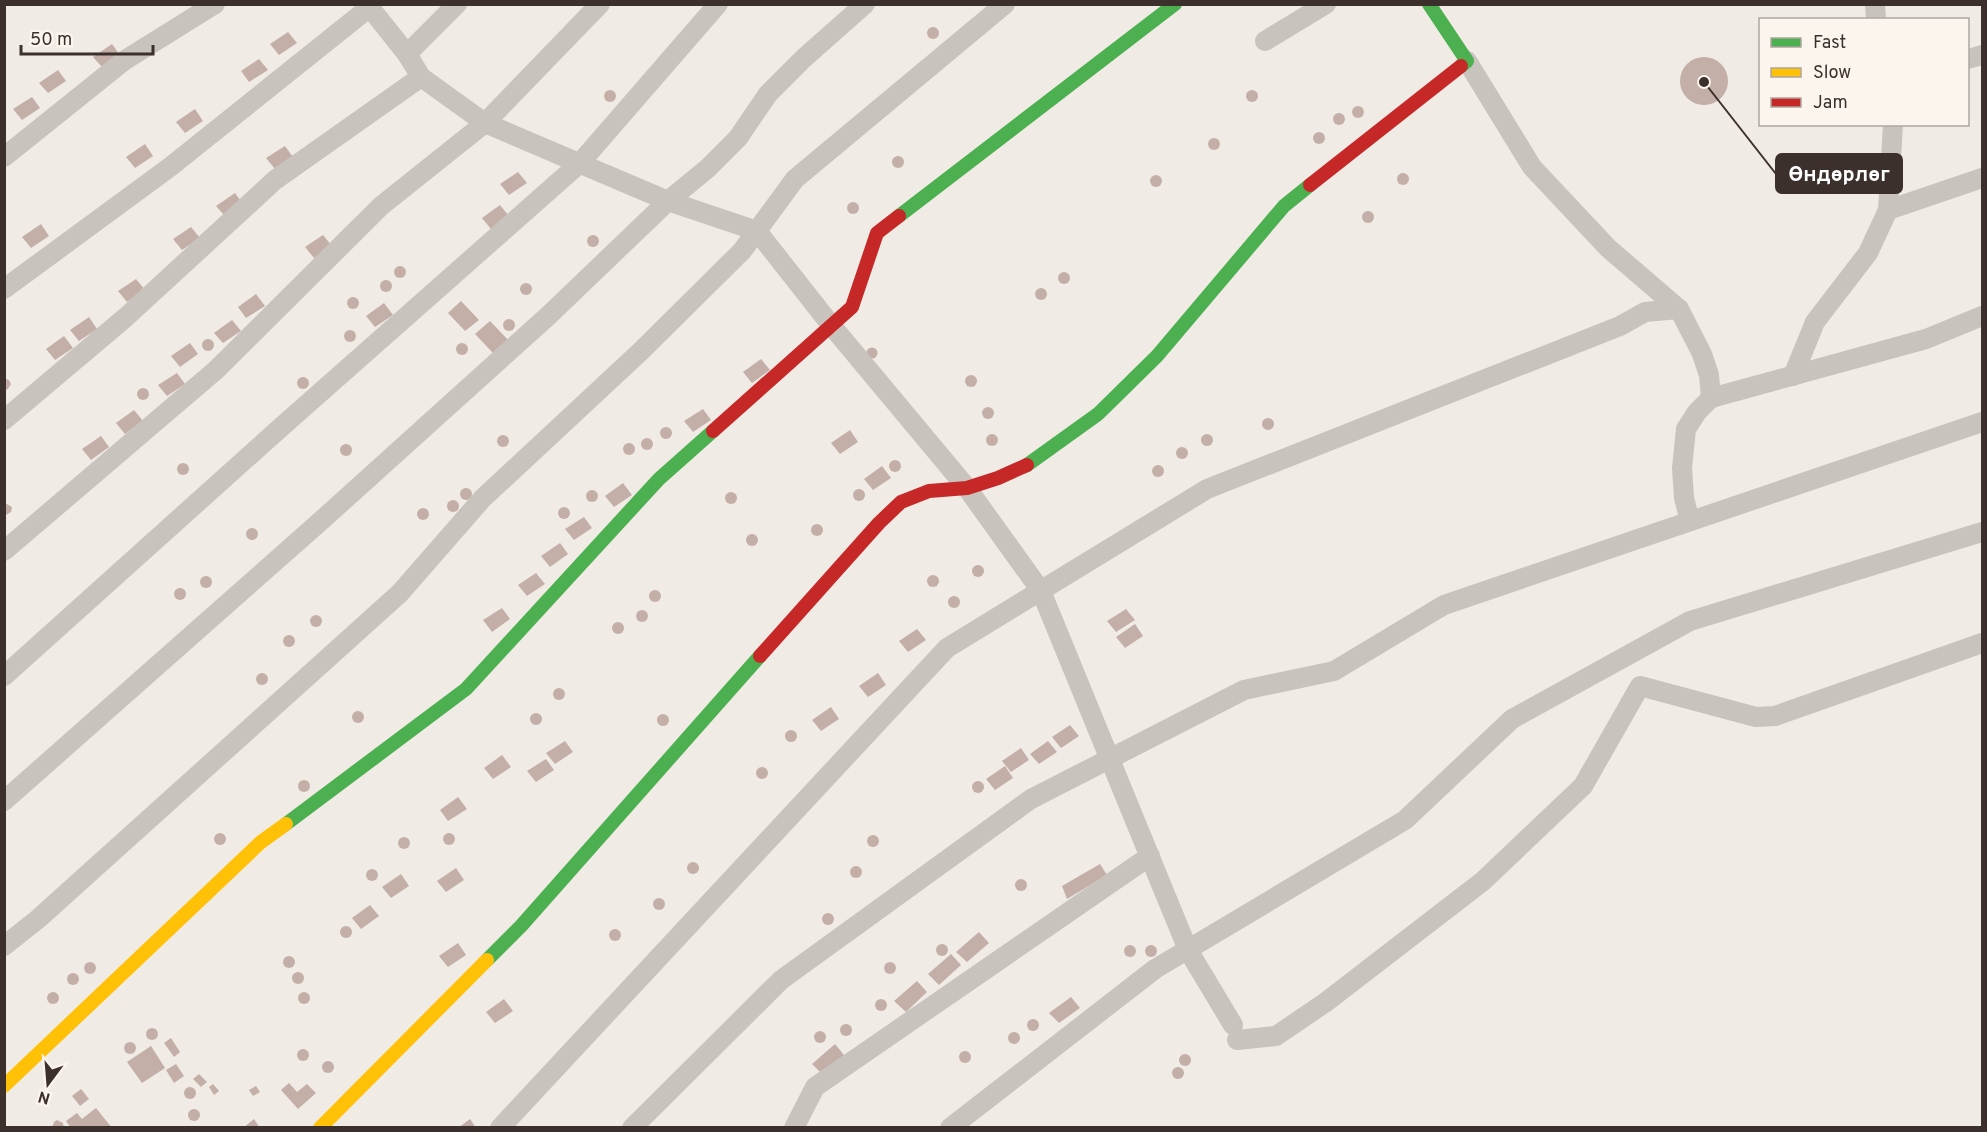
<svg xmlns="http://www.w3.org/2000/svg" width="1987" height="1132" viewBox="0 0 1987 1132" font-family="Overpass,sans-serif">
<style>
.building{fill:#c3afa7}
.lines{fill:none;stroke-linecap:round;stroke-linejoin:round}
.street{stroke:#c9c3be;stroke-width:20}
.fast{stroke:#4caf50;stroke-width:14}
.slow{stroke:#ffc107;stroke-width:14}
.jam{stroke:#c62828;stroke-width:14}
.leader{fill:none;stroke:#3b302b;stroke-width:2}
.callout-dot{fill:#3b302b;stroke:#fbf5ee;stroke-width:2}
.callout{fill:#3b302b;stroke:#3b302b;stroke-width:2}
.callout-label{font-size:21px;text-anchor:middle;font-weight:bold;fill:#fff}
</style>
<rect width="100%" height="100%" fill="#f0ebe5"/>
<g class="building">
<circle cx="933" cy="33" r="6"/>
<path d="M288 32 297 43 279 55 270 44Z"/>
<path d="M112 44 120 55 102 67 93 57Z"/>
<circle cx="1704" cy="81" r="24"/>
<path d="M259 59 268 70 249 82 241 71Z"/>
<path d="M58 70 66 81 48 93 39 83Z"/>
<circle cx="1252" cy="96" r="6"/>
<circle cx="610" cy="96" r="6"/>
<path d="M32 97 40 108 22 120 13 109Z"/>
<circle cx="1358" cy="112" r="6"/>
<path d="M195 109 203 121 185 133 176 122Z"/>
<circle cx="1339" cy="119" r="6"/>
<circle cx="1319" cy="138" r="6"/>
<circle cx="1214" cy="144" r="6"/>
<path d="M145 144 153 156 135 168 126 157Z"/>
<path d="M285 146 293 157 275 169 266 158Z"/>
<circle cx="898" cy="162" r="6"/>
<path d="M518 172 527 183 509 195 500 184Z"/>
<circle cx="1403" cy="179" r="6"/>
<circle cx="1156" cy="181" r="6"/>
<path d="M235 193 243 204 225 216 216 206Z"/>
<circle cx="853" cy="208" r="6"/>
<path d="M500 205 509 216 491 229 482 218Z"/>
<circle cx="1368" cy="217" r="6"/>
<path d="M41 224 49 236 31 248 22 237Z"/>
<path d="M191 227 200 238 182 250 173 239Z"/>
<circle cx="593" cy="241" r="6"/>
<path d="M323 235 332 246 314 258 305 247Z"/>
<circle cx="400" cy="272" r="6"/>
<circle cx="1064" cy="278" r="6"/>
<path d="M136 279 145 290 127 302 118 291Z"/>
<circle cx="386" cy="286" r="6"/>
<circle cx="526" cy="289" r="6"/>
<circle cx="1041" cy="294" r="6"/>
<path d="M256 294 265 306 246 318 238 307Z"/>
<circle cx="353" cy="303" r="6"/>
<path d="M461 301 479 320 465 331 448 313Z"/>
<path d="M384 303 393 315 375 327 366 316Z"/>
<path d="M89 317 97 329 79 341 70 330Z"/>
<circle cx="509" cy="325" r="6"/>
<path d="M232 320 241 331 223 343 214 333Z"/>
<path d="M490 321 510 342 493 353 475 334Z"/>
<circle cx="350" cy="336" r="6"/>
<path d="M64 336 73 348 55 360 46 349Z"/>
<circle cx="208" cy="345" r="6"/>
<path d="M190 343 198 354 180 367 171 356Z"/>
<circle cx="462" cy="349" r="6"/>
<circle cx="872" cy="353" r="5.5"/>
<path d="M761 359 770 370 752 383 743 372Z"/>
<path d="M177 373 185 384 167 396 158 385Z"/>
<circle cx="971" cy="381" r="6"/>
<circle cx="303" cy="383" r="6"/>
<path d="M4 378 9 380 11 384 8 389 4 391Z"/>
<circle cx="143" cy="394" r="6"/>
<circle cx="988" cy="413" r="6"/>
<path d="M703 409 711 420 693 432 684 421Z"/>
<path d="M134 410 143 421 125 434 116 423Z"/>
<circle cx="1268" cy="424" r="6"/>
<circle cx="666" cy="433" r="6"/>
<path d="M850 430 858 442 840 454 831 443Z"/>
<circle cx="992" cy="440" r="6"/>
<circle cx="1207" cy="440" r="6"/>
<circle cx="503" cy="441" r="6"/>
<path d="M101 436 109 447 91 460 82 449Z"/>
<circle cx="647" cy="444" r="6"/>
<circle cx="629" cy="449" r="6"/>
<circle cx="346" cy="450" r="6"/>
<circle cx="1182" cy="453" r="6"/>
<circle cx="895" cy="466" r="6"/>
<circle cx="183" cy="469" r="6"/>
<circle cx="1158" cy="471" r="6"/>
<path d="M882 466 891 478 873 490 864 479Z"/>
<path d="M623 483 632 495 614 507 605 496Z"/>
<circle cx="466" cy="494" r="6"/>
<circle cx="859" cy="495" r="6"/>
<circle cx="592" cy="496" r="6"/>
<circle cx="731" cy="498" r="6"/>
<circle cx="453" cy="506" r="6"/>
<path d="M5 503 12 507 11 512 6 515H5Z"/>
<circle cx="564" cy="513" r="6"/>
<circle cx="423" cy="514" r="6"/>
<path d="M584 517 592 528 574 540 565 529Z"/>
<circle cx="817" cy="530" r="6"/>
<circle cx="252" cy="534" r="6"/>
<circle cx="752" cy="540" r="6"/>
<path d="M560 543 568 554 550 567 541 556Z"/>
<circle cx="978" cy="571" r="6"/>
<path d="M536 573 545 584 527 596 518 585Z"/>
<circle cx="933" cy="581" r="6"/>
<circle cx="206" cy="582" r="6"/>
<circle cx="180" cy="594" r="6"/>
<circle cx="655" cy="596" r="6"/>
<circle cx="954" cy="602" r="6"/>
<path d="M502 608 510 619 492 632 483 620Z"/>
<path d="M1126 609 1135 620 1116 632 1107 621Z"/>
<circle cx="642" cy="616" r="6"/>
<circle cx="316" cy="621" r="6"/>
<circle cx="618" cy="628" r="6"/>
<path d="M1135 624 1143 636 1125 648 1116 637Z"/>
<path d="M917 629 926 640 908 652 899 641Z"/>
<circle cx="289" cy="641" r="6"/>
<path d="M878 673 886 685 868 697 859 686Z"/>
<circle cx="262" cy="679" r="6"/>
<circle cx="559" cy="694" r="6"/>
<path d="M831 707 839 719 821 731 812 720Z"/>
<circle cx="358" cy="717" r="6"/>
<circle cx="536" cy="719" r="6"/>
<circle cx="663" cy="720" r="6"/>
<path d="M1070 725 1079 736 1061 748 1052 737Z"/>
<circle cx="791" cy="736" r="6"/>
<path d="M565 741 573 752 555 764 546 753Z"/>
<path d="M1048 741 1057 752 1039 764 1030 754Z"/>
<path d="M1021 748 1029 760 1011 772 1002 761Z"/>
<path d="M502 755 511 767 493 779 484 768Z"/>
<path d="M546 759 554 770 536 782 527 771Z"/>
<path d="M1005 766 1013 778 995 790 986 779Z"/>
<circle cx="762" cy="773" r="6"/>
<circle cx="304" cy="786" r="6"/>
<circle cx="978" cy="787" r="6"/>
<path d="M458 797 467 809 448 821 440 810Z"/>
<circle cx="449" cy="839" r="6"/>
<circle cx="220" cy="839" r="6"/>
<circle cx="873" cy="841" r="6"/>
<circle cx="404" cy="843" r="6"/>
<circle cx="693" cy="868" r="6"/>
<path d="M1100 864 1107 875 1067 899 1062 886Z"/>
<circle cx="856" cy="872" r="6"/>
<path d="M456 868 464 880 446 892 437 881Z"/>
<circle cx="372" cy="875" r="6"/>
<path d="M401 874 409 886 391 898 382 887Z"/>
<circle cx="1021" cy="885" r="6"/>
<circle cx="659" cy="904" r="6"/>
<path d="M370 905 379 916 361 929 352 918Z"/>
<circle cx="828" cy="919" r="6"/>
<circle cx="346" cy="932" r="6"/>
<circle cx="615" cy="935" r="6"/>
<path d="M979 932 989 943 967 962 956 952Z"/>
<path d="M458 943 466 955 448 967 439 956Z"/>
<circle cx="942" cy="950" r="6"/>
<circle cx="1151" cy="951" r="6"/>
<circle cx="1130" cy="951" r="6"/>
<path d="M951 954 961 965 939 985 928 974Z"/>
<circle cx="289" cy="962" r="6"/>
<circle cx="890" cy="968" r="6"/>
<circle cx="90" cy="968" r="6"/>
<circle cx="298" cy="978" r="6"/>
<circle cx="73" cy="979" r="6"/>
<path d="M917 981 927 992 906 1012 894 1001Z"/>
<circle cx="304" cy="998" r="6"/>
<circle cx="53" cy="998" r="6"/>
<path d="M1071 997 1080 1008 1059 1023 1049 1013Z"/>
<circle cx="881" cy="1005" r="6"/>
<path d="M504 999 513 1011 495 1023 486 1012Z"/>
<circle cx="1033" cy="1025" r="6"/>
<circle cx="846" cy="1030" r="6"/>
<circle cx="152" cy="1034" r="6"/>
<circle cx="820" cy="1037" r="6"/>
<circle cx="1014" cy="1038" r="6"/>
<path d="M171 1038 180 1052 174 1057 164 1043Z"/>
<circle cx="130" cy="1048" r="6"/>
<path d="M835 1044 844 1055 823 1075 812 1064Z"/>
<path d="M151 1046 165 1068 142 1083 127 1062Z"/>
<circle cx="303" cy="1055" r="6"/>
<circle cx="965" cy="1057" r="6"/>
<circle cx="1185" cy="1060" r="6"/>
<circle cx="328" cy="1067" r="6"/>
<path d="M176 1064 184 1076 174 1083 166 1070Z"/>
<circle cx="1178" cy="1073" r="6"/>
<path d="M199 1074 207 1082 201 1087 193 1079Z"/>
<path d="M289 1083 297 1092 307 1084 316 1093 298 1109 281 1090Z"/>
<path d="M213 1084 219 1091 214 1095 209 1087Z"/>
<path d="M256 1086 260 1092 253 1096 249 1090Z"/>
<circle cx="190" cy="1093" r="6"/>
<path d="M81 1089 89 1099 80 1106 72 1096Z"/>
<path d="M96 1108 112 1128H71L66 1121 77 1113 82 1119Z"/>
<circle cx="194" cy="1115" r="6"/>
<path d="M254 1119 260 1128H243Z"/>
<path d="M470 1119 476 1128H458Z"/>
<path d="M57 1120 63 1123 64 1128H52L54 1122Z"/>
</g>
<g class="lines">
<g class="street">
<path d="M367 4 407 54 421 77 485 123 668 201 757 231 831 325 967 488 1041 591 1188 950 1233 1025"/>
<path d="M1875 4 1876 20"/>
<path d="M1265 41 1326 4"/>
<path d="M407 54 457 4"/>
<path d="M1968 59 1982 55"/>
<path d="M1467 61 1532 167 1608 248 1679 309 1702 354 1709 375 1711 398 1697 412 1686 429 1682 468 1684 498 1690 521"/>
<path d="M4 157 125 60 215 4"/>
<path d="M1888 210 1982 178"/>
<path d="M4 289 170 167 370 7"/>
<path d="M1793 376 1815 322 1868 253 1888 210 1893 124"/>
<path d="M1711 398 1926 339 1982 316"/>
<path d="M4 420 126 317 275 180 421 77"/>
<path d="M4 551 216 370 381 206 485 123 600 4"/>
<path d="M4 676 279 429 580 163 718 4"/>
<path d="M4 801 323 519 548 316 668 201 708 168 738 138 768 94 804 58 865 4"/>
<path d="M4 946 38 919 400 593 482 499 641 351 742 251 795 179 1005 4"/>
<path d="M1237 1040 1276 1036 1326 1002 1483 881 1583 786 1640 686 1756 717 1775 716 1982 643"/>
<path d="M500 1128 947 648 1207 489 1620 326 1645 312 1679 309"/>
<path d="M632 1128 781 980 1031 799 1244 690 1334 671 1444 605 1982 422"/>
<path d="M794 1128 815 1087 1150 856"/>
<path d="M950 1128 1155 969 1405 820 1512 719 1690 621 1982 532"/>
</g>
<g class="fast">
<path d="M1429 4 1467 61 1461 66"/>
<path d="M899 216 1175 4"/>
<path d="M1027 465 1098 414 1157 356 1284 206 1310 185"/>
<path d="M286 824 466 689 659 479 713 431"/>
<path d="M487 960 521 926 760 656"/>
</g>
<g class="slow">
<path d="M4 1086 261 842 286 824"/>
<path d="M320 1128 487 960"/>
</g>
<g class="jam">
<path d="M1310 185 1461 66"/>
<path d="M713 431 852 307 877 233 899 216"/>
<path d="M760 656 879 523 901 502 929 491 967 488 998 478 1027 465"/>
</g>
</g>
<path class="leader" d="M1704 82L1776 174"/>
<circle class="callout-dot" cx="1704" cy="82" r="6"/>
<rect class="callout" x="1776" y="154" width="126" height="39" rx="6"/>
<g class="callout-label">
<text x="1839" y="181">Өндөрлөг</text>
</g>
<rect width="1987" height="1132" fill="none" stroke="#3b302b" stroke-width="12"/>
<rect x="1759" y="18" width="210" height="108" fill="#fbf5ee" stroke="#aea6a0" stroke-width="1.5"/>
<rect x="1771" y="38" width="30" height="9" fill="#4caf50" stroke="#aea6a0" stroke-width="1.5"/>
<text x="1813" y="48" font-size="18" fill="#3b302b">Fast</text>
<rect x="1771" y="68" width="30" height="9" fill="#ffc107" stroke="#aea6a0" stroke-width="1.5"/>
<text x="1813" y="78" font-size="18" fill="#3b302b">Slow</text>
<rect x="1771" y="98" width="30" height="9" fill="#c62828" stroke="#aea6a0" stroke-width="1.5"/>
<text x="1813" y="108" font-size="18" fill="#3b302b">Jam</text>
<g transform="translate(48 1084) rotate(196)" stroke="#fbf5ee" stroke-width="4.5" paint-order="stroke">
<path d="M0-4.5L10 22L0 15L-10 22Z" fill="#3b302b"/>
<text y="-9" font-size="16" font-weight="bold" text-anchor="middle" fill="#3b302b">N</text>
</g>
<path d="M21 45v9h132v-9" fill="none" stroke="#3b302b" stroke-width="3"/>
<text x="30" y="45" font-size="18" fill="#3b302b" stroke="#fbf5ee" stroke-width="4.5" paint-order="stroke">50 m</text>
</svg>
